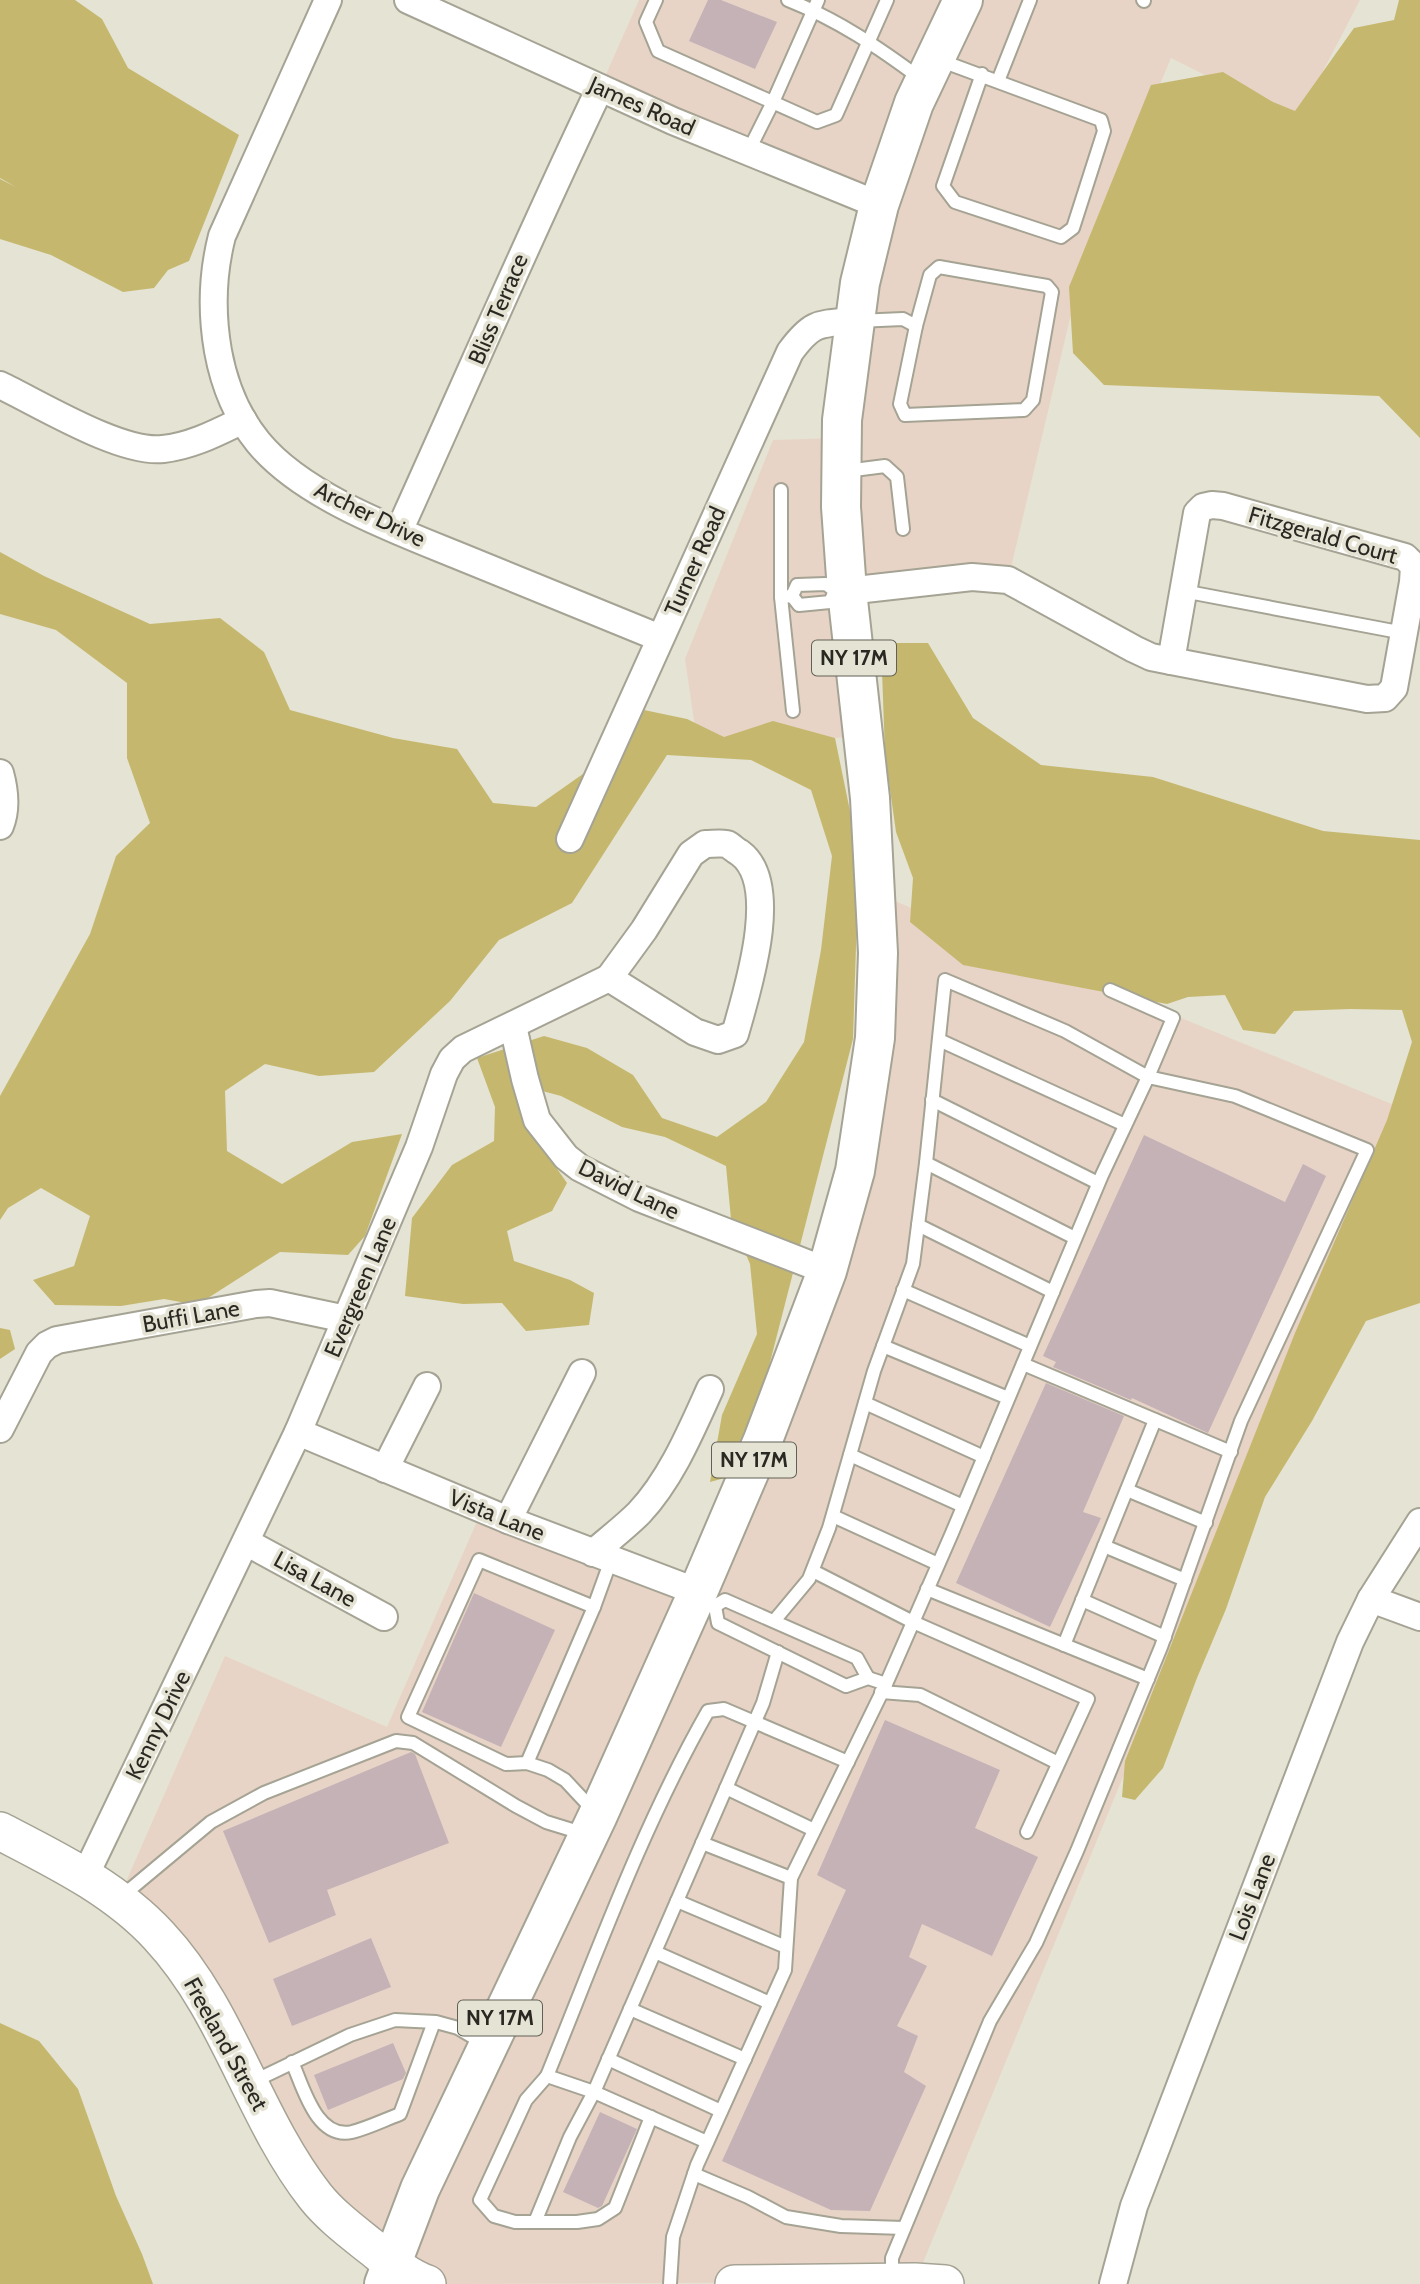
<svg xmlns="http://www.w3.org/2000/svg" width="1420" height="2284" viewBox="0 0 1420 2284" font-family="Cabin,sans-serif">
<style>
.commercial{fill:#e8d4c6}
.green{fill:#c5b86e}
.building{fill:#c4b2b7}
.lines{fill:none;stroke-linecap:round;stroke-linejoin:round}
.service-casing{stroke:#a5a394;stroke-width:16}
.minor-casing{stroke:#a5a394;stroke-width:30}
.secondary-casing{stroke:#a5a394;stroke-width:40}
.primary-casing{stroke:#a5a394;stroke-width:42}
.service{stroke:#fff;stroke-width:12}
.minor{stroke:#fff;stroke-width:26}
.secondary{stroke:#fff;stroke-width:37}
.primary{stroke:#fff;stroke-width:38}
.labels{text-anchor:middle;stroke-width:7;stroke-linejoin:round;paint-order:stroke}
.shield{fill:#e5e3d3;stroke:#616057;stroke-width:2}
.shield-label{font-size:21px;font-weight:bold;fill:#292822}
.street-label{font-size:23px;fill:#292822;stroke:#e5e3d3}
</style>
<rect width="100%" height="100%" fill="#e5e3d3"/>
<g class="commercial">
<path d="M639 0H1360L1297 121 1171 58 1080 276 1008 580 853 591 863 736 698 748 685 659 773 440 842 438 879 205 600 88Z"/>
<path d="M875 893 1399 1107 915 2282 427 2284 391 2262 249 2083 118 1900 225 1656 387 1727 482 1510 698 1592 827 1271Z"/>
</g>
<g class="green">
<path d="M0 0H75L102 19 128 68 239 135 189 261 168 270 154 288 123 292 51 255 0 239V179L16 187 0 178Z"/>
<path d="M1399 0H1420V438L1379 396 1104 385 1073 353 1069 287 1151 85 1223 72 1273 102 1295 111 1354 28 1394 20Z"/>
<path d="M0 552 44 576 150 624 220 618 264 652 290 710 393 738 457 749 493 803 536 807 590 769 644 710 687 719 724 737 773 721 835 738 859 855 853 1039 766 1378 728 1477 710 1482 722 1415 757 1334 750 1264 731 1219 726 1166 665 1137 622 1127 561 1096 520 1085 534 1136 567 1183 552 1211 507 1231 514 1261 570 1280 594 1293 589 1325 526 1331 502 1303 463 1304 405 1296 412 1218 452 1165 494 1141 495 1107 477 1058 544 1036 587 1048 633 1075 662 1118 717 1137 766 1102 804 1042 821 950 832 856 811 790 751 760 667 755 572 903 499 940 450 1001 374 1072 319 1076 265 1064 225 1091 227 1151 282 1184 352 1142 402 1134 365 1236 348 1255 280 1252 197 1305 164 1299 121 1306 55 1305 33 1280 74 1266 90 1216 41 1188 8 1208 0 1220V1096L90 934 116 856 150 823 127 758V683L56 630 0 614Z"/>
<path d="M881 643H928L973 718 1041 765 1153 777 1323 831 1420 840V1303L1366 1321 1312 1421 1265 1497 1226 1609 1197 1678 1163 1768 1135 1800 1122 1797 1125 1761 1295 1333 1387 1120 1412 1042 1402 1010 1350 1009 1294 1011 1275 1034 1243 1030 1225 995 1188 997 1167 1004 963 965 910 922 913 878 896 832 885 754Z"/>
<path d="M0 1328 10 1330 15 1349 0 1359Z"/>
<path d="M0 2023 39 2041 78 2089 116 2196 142 2254 153 2284H0Z"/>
</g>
<g class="building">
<path d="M708 0H721L777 22 755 69 689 41Z"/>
<path d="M1144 1135 1285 1202 1303 1164 1326 1176 1208 1433 1132 1398 1131 1400 1053 1367 1056 1362 1043 1356Z"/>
<path d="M1046 1383 1124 1416 1083 1512 1101 1518 1050 1627 956 1583Z"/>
<path d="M474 1593 555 1630 501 1747 422 1712Z"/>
<path d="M885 1720 1000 1770 975 1828 1038 1857 992 1956 922 1924 909 1957 927 1966 897 2026 918 2036 904 2072 926 2086 870 2211 831 2210 722 2161 846 1890 817 1875Z"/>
<path d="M411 1752 415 1754 449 1843 327 1890 336 1915 269 1943 223 1831Z"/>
<path d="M371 1938 391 1987 292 2026 273 1979Z"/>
<path d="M393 2043 406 2073 403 2079 328 2110 314 2075Z"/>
<path d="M600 2112 637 2129 602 2206 598 2208 563 2192Z"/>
</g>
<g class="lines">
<defs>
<g id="service">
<path d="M656 0 646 22 658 51 817 122 836 115 887 0"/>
<path d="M788 0C838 20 878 47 921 79"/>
<path d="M1143 0 1144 1"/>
<path d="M939 60 1101 120 1104 131 1073 228 1061 237 955 202 943 186 982 74"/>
<path d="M998 81 1030 0"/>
<path d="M748 152 773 102 818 0"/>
<path d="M939 267 1047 286 1052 292 1033 400 1024 410 905 415 900 404 916 326 930 275Z"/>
<path d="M857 321 903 319 916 326"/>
<path d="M846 471 885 466 897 477 903 529"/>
<path d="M1183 591 1404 633"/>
<path d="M792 596 781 597 793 711"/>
<path d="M792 596 797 585 826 584 835 591H840"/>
<path d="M792 596 799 605 830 602 835 591"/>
<path d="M781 597V490"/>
<path d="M939 1040 1125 1125"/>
<path d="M932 1100 1098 1183"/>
<path d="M926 1163 1075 1238"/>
<path d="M918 1225 1053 1292"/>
<path d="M903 1290 1030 1346"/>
<path d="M883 1346 1008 1398"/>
<path d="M1023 1364 1231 1452"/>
<path d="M865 1403 984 1457"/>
<path d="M850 1455 963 1506"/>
<path d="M1127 1490 1206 1523"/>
<path d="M833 1516 938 1564"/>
<path d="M1104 1546 1185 1580"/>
<path d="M813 1571 913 1622 1088 1699 1027 1832"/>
<path d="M927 1589 1148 1679"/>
<path d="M702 1596 715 1606 718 1623 846 1686 868 1678 886 1684 952 1533 1102 1175 1148 1077 1235 1096 1367 1150 1241 1421 1161 1647 1077 1851 1036 1943 990 2021 892 2258V2278"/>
<path d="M1082 1600 1165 1637"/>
<path d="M715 1606 725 1600 857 1658 868 1678"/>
<path d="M774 1621 809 1579 829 1528 874 1371 913 1264 926 1163 945 980 1065 1031 1148 1077 1173 1018 1110 990"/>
<path d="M1064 1645 1155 1420"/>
<path d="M881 1692 920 1695 1058 1763"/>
<path d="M527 1763 594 1607"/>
<path d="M726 1788 814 1830"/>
<path d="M593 1810 565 1780 548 1770 527 1763 506 1764 408 1717 479 1560 594 1607 611 1560"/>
<path d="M702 1843 791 1878"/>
<path d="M121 1897 211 1822 264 1793 396 1741 413 1743 516 1806 546 1822 585 1834"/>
<path d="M677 1901 786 1947"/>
<path d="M655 1952 770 2003"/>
<path d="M630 2009 745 2059"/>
<path d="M608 2059 721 2111"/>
<path d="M292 2062C303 2086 316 2140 352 2132 368 2128 384 2120 400 2114L434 2022"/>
<path d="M547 2076 526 2100 480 2200 494 2216 515 2222H577L598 2219 615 2208 651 2117"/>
<path d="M252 2082 350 2035 395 2020 436 2022 458 2028 485 2044"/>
<path d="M707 2142 594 2092 763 1703 778 1652"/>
<path d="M694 2174 748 2197 786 2217 841 2226 904 2228"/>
<path d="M535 2222 570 2137 594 2092 547 2076C597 1953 642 1827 708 1711L724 1709 848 1762"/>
<path d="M670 2284 673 2237 697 2165 785 1970 791 1878 886 1684"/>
</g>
<g id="minor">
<path d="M328 0 222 236C212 275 211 311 218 351 224 384 236 415 258 442 302 496 395 530 459 556 526 583 593 611 660 638"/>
<path d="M408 0 673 121 879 205"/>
<path d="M0 385C40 404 121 454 163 449 192 446 218 432 243 420"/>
<path d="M1212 505 1223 506 1405 557 1414 566 1413 582 1394 688 1385 698 1367 699 1171 661 1197 513 1203 507Z"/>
<path d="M399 531C466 383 530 234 600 88"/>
<path d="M847 591 972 577 1008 580 1134 649 1151 657 1171 661"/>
<path d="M0 773C5 791 7 809 0 826"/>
<path d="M570 839 790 352C812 322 818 324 854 321"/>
<path d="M705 844C712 844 720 843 727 844 731 846 736 851 740 853 782 884 747 991 735 1034L718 1040 695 1032 609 978 644 930 691 854Z"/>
<path d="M513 1026 525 1079 537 1120 566 1157 580 1168 639 1198 827 1271"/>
<path d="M0 1429 39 1353 47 1345 57 1340 256 1304 270 1303 346 1319"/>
<path d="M298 1432 508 1520 698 1592"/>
<path d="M385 1469 427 1386"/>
<path d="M508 1520 582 1373"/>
<path d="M246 1542 384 1617"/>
<path d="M593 1553C608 1540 625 1527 639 1513 671 1479 691 1431 710 1389"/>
<path d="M1371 1599 1420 1617"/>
<path d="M85 1876 298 1432 419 1147 444 1074 452 1059 463 1049 609 978"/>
<path d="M1113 2284 1134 2206 1350 1642 1371 1599 1420 1522"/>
</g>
<g id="secondary">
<path d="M0 1831C56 1860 116 1889 159 1936 229 2011 252 2115 315 2196 330 2215 350 2230 370 2246 388 2260 405 2276 427 2284"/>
<path d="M734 2284 915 2282 945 2284"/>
</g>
<path id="primary" d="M384 2284 420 2189 598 1815 698 1592 763 1440 827 1271 855 1171 875 1038 878 953 870 798 847 591 841 507 842 420 860 283 879 205 914 103 963 0"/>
</defs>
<use href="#service" class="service-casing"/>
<use href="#minor" class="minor-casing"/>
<use href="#secondary" class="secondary-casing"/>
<use href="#primary" class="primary-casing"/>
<use href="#service" class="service"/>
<use href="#minor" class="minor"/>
<use href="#secondary" class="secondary"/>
<use href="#primary" class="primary"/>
</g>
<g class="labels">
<g class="shield">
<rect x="812" y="640.5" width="84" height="35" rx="5"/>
<rect x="712" y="1442.5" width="84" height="35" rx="5"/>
<rect x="458" y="2000.5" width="84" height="35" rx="5"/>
</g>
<g class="shield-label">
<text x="854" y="665">NY 17M</text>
<text x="754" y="1467">NY 17M</text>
<text x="500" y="2025">NY 17M</text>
</g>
<g class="street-label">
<text transform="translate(642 106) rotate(24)" y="8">James Road</text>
<text transform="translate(498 309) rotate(-67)" y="8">Bliss Terrace</text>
<text transform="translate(370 514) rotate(26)" y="8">Archer Drive</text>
<text transform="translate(1323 535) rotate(16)" y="8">Fitzgerald Court</text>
<text transform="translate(695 561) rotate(-66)" y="8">Turner Road</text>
<text transform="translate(629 1189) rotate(26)" y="8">David Lane</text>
<text transform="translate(360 1287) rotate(-67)" y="8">Evergreen Lane</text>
<text transform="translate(191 1316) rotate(-10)" y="8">Buffi Lane</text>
<text transform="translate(497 1515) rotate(22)" y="8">Vista Lane</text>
<text transform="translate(315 1579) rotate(29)" y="8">Lisa Lane</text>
<text transform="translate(158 1725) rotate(-64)" y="8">Kenny Drive</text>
<text transform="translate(1252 1897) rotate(-69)" y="8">Lois Lane</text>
<text transform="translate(226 2044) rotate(61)" y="8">Freeland Street</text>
</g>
</g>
</svg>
